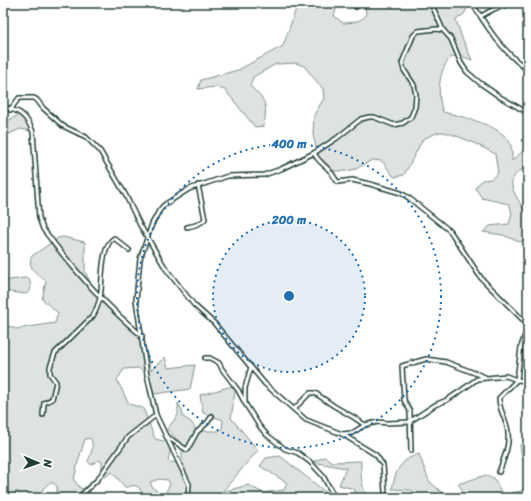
<svg xmlns="http://www.w3.org/2000/svg" width="531" height="501" viewBox="0 0 531 501" font-family="Sriracha,sans-serif">
<style>
.green{fill:#dee3e2;stroke:#7e908b}
.lines{fill:none;stroke-linecap:round;stroke-linejoin:round}
.minor-casing{stroke:#1f3d34;stroke-width:6}
.minor{stroke:#fff;stroke-width:3}
.ring{fill:none;stroke:#1f6fb2;stroke-width:2;stroke-dasharray:2 4}
.centre{fill:#1f6fb2;stroke:#fff;stroke-width:2}
.ring-label{font-size:12px;text-anchor:middle;font-weight:bold;fill:#1f6fb2;stroke:#fff;stroke-width:3;stroke-linejoin:round;paint-order:stroke}
</style>
<rect width="100%" height="100%" fill="#fff"/>
<filter id="ink" filterUnits="userSpaceOnUse"><feTurbulence type="fractalNoise" baseFrequency=".025" numOctaves="2"/><feDisplacementMap in="SourceGraphic" scale="8" xChannelSelector="R" yChannelSelector="G"/><feConvolveMatrix kernelMatrix="1 2 1 2 8 2 1 2 1" color-interpolation-filters="sRGB"/></filter>
<g filter="url(#ink)">
<g class="green">
<path d="M298 3H338L334 16 343 23C351 23 359 22 366 16L365 3H470L464 14 456 20 462 38 472 60 458 55C455 56 451 57 449 59 438 73 437 96 443 112 460 116 502 125 510 143 512 148 512 156 512 161L525 149H528V169L524 168C498 183 521 198 527 217 529 224 528 232 528 239L520 242 503 235 483 232 490 226 509 224 512 213 509 204 482 198 475 188 482 180 491 179 498 173 495 154C485 148 450 131 440 132 435 133 428 137 423 139L404 175 394 177 382 161 372 160 356 169 347 171H330L320 163 313 135 314 115 324 98 323 89 304 66 296 63 276 64 253 77 250 86C267 102 267 103 264 126L255 127 225 90 216 87 198 89 201 80 238 70 283 46Z"/>
<path d="M21 114 32 131 20 129 3 137V123Z"/>
<path d="M63 237 85 242V271L92 287 142 335 151 370 165 357 168 368 195 365 190 389 154 394 147 374 138 368 124 369 117 380 129 404 143 408 155 439 172 443 168 460 169 462 180 463 182 460V445L167 429 178 415V403L182 410 183 417 191 422 197 431H218L222 429 223 420 203 413 200 395 236 385 231 418 258 450 222 492 248 485 263 493 284 490 287 483 260 466 266 458 280 456 328 494V498H309L305 496 306 498H163L170 484 168 480 159 479 150 482 152 487 156 490 157 494C134 501 147 483 130 486L128 488 124 486 112 472 105 477 100 475 102 471V462L98 460 91 465 88 461C91 454 95 445 90 438L85 439 78 462 74 480 80 488 91 491C86 499 79 498 71 496 67 495 61 496 57 495V486L53 483H49L43 489 40 498H20V495L17 491 11 498H3V324L16 329 55 323 58 313 42 299 46 281C38 274 26 268 32 256L58 238Z"/>
<path d="M24 278H29L31 287 30 291 26 294 3 291V281Z"/>
<path d="M528 441V471L522 458 520 445Z"/>
<path d="M419 454 429 481 448 498H419L418 494 410 490 392 489C396 470 400 460 419 454Z"/>
<path d="M325 457 332 462 361 461C361 470 360 493 371 497 375 498 382 496 387 495L388 498H359L354 489 339 485 346 468 312 462Z"/>
<path d="M486 475 494 478 503 495 521 491 528 484V498H462V489L458 484Z"/>
</g>
<g class="lines">
<defs>
<g id="minor">
<path d="M431 3 443 30 451 39 461 63 467 72 480 83 500 97 528 113"/>
<path d="M472 3C488 29 503 52 528 70"/>
<path d="M527 3 528 4"/>
<path d="M356 7 357 3"/>
<path d="M481 16 494 9 511 3"/>
<path d="M3 106C7 108 11 109 16 111 24 114 30 124 33 132L39 218 43 229C72 268 105 305 142 336"/>
<path d="M10 110 19 98H34L37 100 43 108 63 126 86 137 100 151 125 194 140 225 166 269 194 305 214 323 265 384 306 420 342 434 376 455 383 465 385 492"/>
<path d="M314 153C319 163 324 164 330 171 334 175 334 179 338 182L352 180 370 184 401 193 409 198 450 231 481 278 528 325"/>
<path d="M187 227C193 226 201 224 205 219L198 185"/>
<path d="M205 358H210L219 363 222 369 238 390 246 405 260 427 267 435 285 449 298 453 310 462 323 476 335 498"/>
<path d="M245 402V388L251 367"/>
<path d="M294 409 310 393H315L334 406 353 417 365 425"/>
<path d="M43 415 44 403 52 399 56 382 50 374V367L55 353 93 316C96 311 98 305 100 298 103 284 100 246 114 238L129 250"/>
<path d="M342 434 352 433 365 425 378 422 387 423 409 422 435 405 447 400 462 390 477 379 506 376 517 380 528 381"/>
<path d="M166 436 187 450 197 432 207 423 212 416"/>
<path d="M411 451 410 411 404 400 402 366 426 359 446 362 485 377"/>
<path d="M499 472C505 456 512 440 506 423 503 414 499 408 499 398L517 380 521 347 528 326"/>
<path d="M78 498 97 480 128 437 156 415"/>
<path d="M188 498 189 484 156 415 147 375 136 300 140 259 152 224 159 211 164 205 189 189 228 176 264 175 281 169 314 153 337 138 361 119 369 117H374L394 125 403 123 411 117 415 107 416 95 414 85 404 70 402 63 413 36 418 31 436 29 443 30"/>
</g>
</defs>
<use href="#minor" class="minor-casing"/>
<use href="#minor" class="minor"/>
</g>
</g>
<circle cx="289" cy="296" r="76" fill="#1f6fb2" fill-opacity=".12"/>
<g class="ring">
<circle cx="289" cy="296" r="76"/>
<circle cx="289" cy="296" r="152"/>
</g>
<circle cx="289" cy="296" r="6" class="centre"/>
<g class="ring-label">
<text x="289" y="148">400 m</text>
<text x="289" y="224">200 m</text>
</g>
<rect width="531" height="501" fill="none" stroke="#fff" stroke-width="16"/>
<rect x="8" y="8" width="515" height="485" fill="none" stroke="#1f3d34" stroke-width="1.5" filter="url(#ink)"/>
<g transform="translate(38 463) rotate(92)" stroke="#ffffff" stroke-width="3" paint-order="stroke">
<path d="M0-3L7 15L0 10L-7 15Z" fill="#1f3d34"/>
<text y="-6" font-size="11" font-weight="bold" text-anchor="middle" fill="#1f3d34">N</text>
</g>
</svg>
